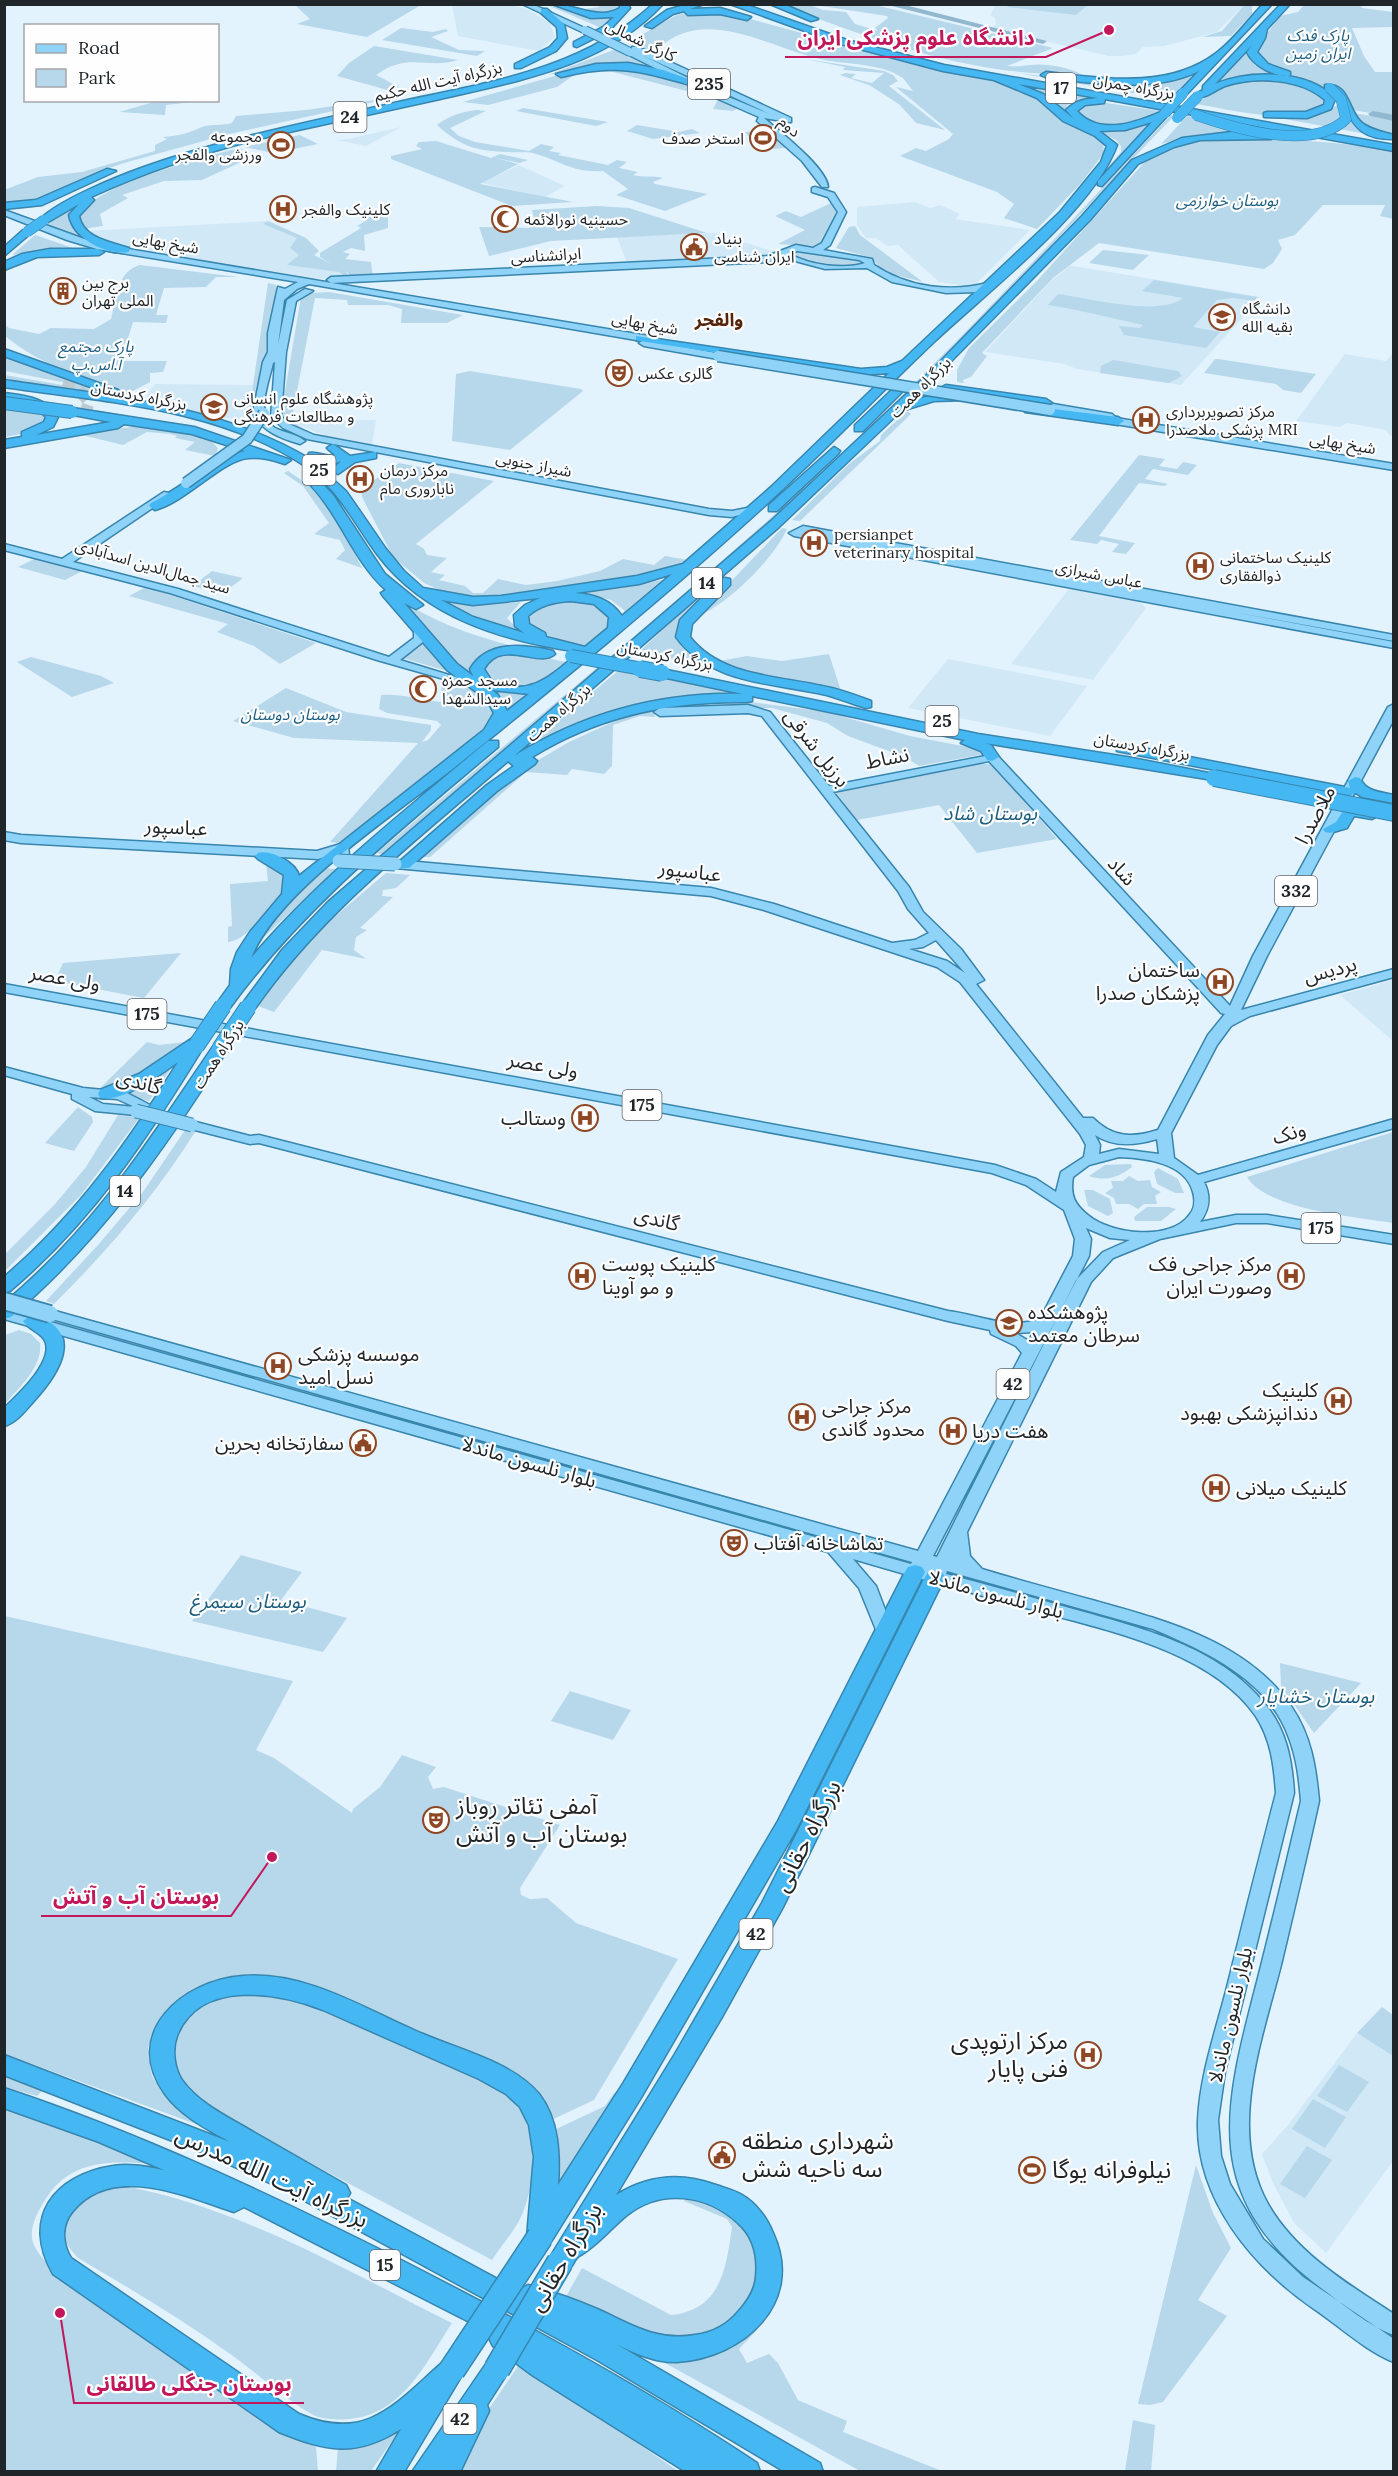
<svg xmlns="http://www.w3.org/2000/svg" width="1398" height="2476" viewBox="0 0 1398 2476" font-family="Lora,'Noto Sans Arabic',serif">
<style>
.built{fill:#d1e8f7}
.green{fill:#b7d7eb}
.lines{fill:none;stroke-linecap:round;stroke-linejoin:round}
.river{fill:#92b8d0;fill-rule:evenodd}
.highway-tunnel{stroke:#bccad3;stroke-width:12;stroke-dasharray:12 6;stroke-linecap:butt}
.major-casing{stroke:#3885ad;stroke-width:3}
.highway-casing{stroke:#3885ad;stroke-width:3}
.major{fill:#8fd4f8;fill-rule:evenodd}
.highway{fill:#45b8f4;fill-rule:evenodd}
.major-bridge-far3-casing{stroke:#3885ad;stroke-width:10;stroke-linecap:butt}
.major-bridge-far2-casing{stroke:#3885ad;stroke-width:13;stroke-linecap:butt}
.major-bridge-far1-casing{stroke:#3885ad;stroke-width:15;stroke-linecap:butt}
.major-bridge-casing{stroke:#3885ad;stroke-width:20;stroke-linecap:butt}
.highway-bridge-far3-casing{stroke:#3885ad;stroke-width:11;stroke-linecap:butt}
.highway-bridge-far2-casing{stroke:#3885ad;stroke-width:14;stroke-linecap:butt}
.highway-bridge-far1-casing{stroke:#3885ad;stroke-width:18;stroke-linecap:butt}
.highway-bridge-casing{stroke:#3885ad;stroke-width:28;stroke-linecap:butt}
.major-bridge-far3{stroke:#8fd4f8;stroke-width:8}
.major-bridge-far2{stroke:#8fd4f8;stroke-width:10}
.major-bridge-far1{stroke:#8fd4f8;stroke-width:13}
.major-bridge{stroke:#8fd4f8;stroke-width:16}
.highway-bridge-far3{stroke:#45b8f4;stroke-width:10}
.highway-bridge-far2{stroke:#45b8f4;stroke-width:12}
.highway-bridge-far1{stroke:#45b8f4;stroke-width:16}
.highway-bridge{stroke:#45b8f4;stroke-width:25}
.labels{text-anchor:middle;stroke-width:4.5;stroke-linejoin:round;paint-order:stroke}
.far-park-label{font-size:16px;font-style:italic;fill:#1e5f80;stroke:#fefefe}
.far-street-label{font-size:16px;fill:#1f2529;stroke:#fefefe}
.far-poi-label{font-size:16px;fill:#1f2529;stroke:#fefefe;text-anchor:start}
.shield{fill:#fefefe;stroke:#626669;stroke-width:1.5}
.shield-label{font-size:18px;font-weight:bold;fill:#1f2529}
.far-neighbourhood-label{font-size:18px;font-weight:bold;fill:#54240b;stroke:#fefefe}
.street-label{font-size:20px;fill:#1f2529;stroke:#fefefe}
.park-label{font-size:20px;font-style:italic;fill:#1e5f80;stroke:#fefefe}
.poi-label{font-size:20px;fill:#1f2529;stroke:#fefefe;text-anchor:start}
.near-poi-label{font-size:24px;fill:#1f2529;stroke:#fefefe;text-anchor:start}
.near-street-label{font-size:24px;fill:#1f2529;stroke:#fefefe}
.leader{fill:none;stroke:#c2185b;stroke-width:2}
.callout-dot{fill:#c2185b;stroke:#fefefe;stroke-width:2}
.callout-label{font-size:21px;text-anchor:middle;font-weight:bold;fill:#c2185b;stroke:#fefefe;stroke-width:4.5;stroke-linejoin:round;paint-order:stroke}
</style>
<rect width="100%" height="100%" fill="#e3f3fe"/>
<g class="built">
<path d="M997 4 1244 5 1217 32 1164 46 1143 47 1136 54 1122 56H1108L991 28 996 25 995 18 990 15Z"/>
<path d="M452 5H510L527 9 550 23 555 37 539 51 458 36Z"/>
<path d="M401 127 366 146 337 140 348 139Z"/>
<path d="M519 165 565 186 545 197 481 183Z"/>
<path d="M915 202 930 208 940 205 960 214 955 219 1030 230 973 287 939 282 898 245 887 246 876 238H866L857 225V207Z"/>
<path d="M268 221 307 239 319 251 314 255 345 272 349 278 306 279 259 271 114 243 85 231Z"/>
<path d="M714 233 775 252 770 256 627 263 617 237Z"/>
<path d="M1070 266 1079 267 1261 297 1181 385 1077 369 1064 364 985 352 1051 281Z"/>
<path d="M1393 353V436L1389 435 1386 430 1347 423 1340 427 1296 421 1345 354 1386 361Z"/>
<path d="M155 384 253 385 248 421 205 415 153 400 146 396Z"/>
<path d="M376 420 372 445 326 436 296 424 301 421Z"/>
<path d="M1069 589 1140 602 1146 608 1093 680 1011 664Z"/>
<path d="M948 659 1087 686 1050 736 908 708Z"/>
<path d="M1393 980H1394L1393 1041 1340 995Z"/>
<path d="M1357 2033 1393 2056V2161L1326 2253 1294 2223 1272 2181 1262 2154 1288 2125Z"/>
</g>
<g class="green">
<path d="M1010 4H1088V5L1076 15 1007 7Z"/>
<path d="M1245 4 1252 5V14L1231 36 1202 37 1222 31Z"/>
<path d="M295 5H421L367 37 297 24 310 19Z"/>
<path d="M547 5 593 16 577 10 599 7 598 5H622L619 13 604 29Z"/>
<path d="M781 5H810L823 10 846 12 855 24 878 31 875 28 888 18 887 16 815 5H875L1053 48 1007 66C1016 67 1021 66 1030 65 1044 63 1068 67 1081 74 976 78 877 41 781 5Z"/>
<path d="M1304 5H1361L1362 8 1393 12V27L1352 28 1364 56 1375 72H1393V117L1353 110 1342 93 1273 69 1254 51 1280 16 1298 12Z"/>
<path d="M688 12 732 14 935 69 999 82 1030 92 1103 141 1104 153 1081 183 1037 229 1004 218 1014 204 997 192 900 156 916 148 926 151 949 139 953 134 896 87 913 91 903 78 892 72C869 63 843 64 820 59 768 47 704 5 658 49L664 57 661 60 627 43 675 16Z"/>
<path d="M401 28 433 32 446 29 448 31 431 37 459 50 485 51 477 56 382 40Z"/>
<path d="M1259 38 1250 53 1276 72 1330 89 1354 123 1393 139 1268 116 1314 115 1338 105 1339 103 1323 88 1255 78 1209 90Z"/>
<path d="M374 46 458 60C427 70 409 51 376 75L399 87 391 91 337 76 349 63Z"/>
<path d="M616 49 657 67 630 64 596 65 548 75Z"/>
<path d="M805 59 884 71 893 75 898 81 889 86 945 130 916 123 900 105 888 97 869 85 840 75 845 73 856 74 851 78 872 83 884 73 843 70 845 67Z"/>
<path d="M1202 67 1172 100 1011 72 1050 77 1158 80Z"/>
<path d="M651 69 702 90 738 108 733 111 713 109 718 99 605 70 580 71 557 87 488 105 463 102 576 70Z"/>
<path d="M1001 79 1160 108 1089 99 1067 105 1066 111C1086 129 1126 132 1150 123L1066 220 976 305 941 332 1076 204 1121 152V146L1116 140 1077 121 1042 94Z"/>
<path d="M1255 80 1300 84 1325 96 1326 104C1289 127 1236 110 1196 104L1223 85Z"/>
<path d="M396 97 229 134 124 163 95 173 45 198 5 206 4 190 38 177 82 172 155 151V145L167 139 163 137C178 136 189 133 202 127 209 124 222 126 232 123L236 116 306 110Z"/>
<path d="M157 101V100L202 101 166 105 165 115 119 112Z"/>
<path d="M1100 102 1160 111C1136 126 1094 137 1075 109Z"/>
<path d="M523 108 608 122 596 126 516 111Z"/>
<path d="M477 110 486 111 450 128 459 136 475 142 529 151 541 144 554 147 549 151 561 153 558 155 608 165 617 160 627 162 619 168 638 172 633 175C642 178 652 175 663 178L653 182 655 184 708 194 665 211 616 195 628 189 603 171C573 173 563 162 536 154 528 151 517 153 508 152 477 151 461 147 437 125 450 115 461 112 477 110Z"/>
<path d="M1354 113 1393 120V137L1359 123Z"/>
<path d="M1171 115 1174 116C1078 215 986 318 887 414 727 570 552 710 381 854L377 853C533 720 694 591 844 451 958 345 1063 229 1171 115Z"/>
<path d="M1187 116 1243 131 1190 136 1161 144Z"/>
<path d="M637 125 679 132 692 129 700 133 653 139 627 131Z"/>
<path d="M770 130 786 148 760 150 745 132Z"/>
<path d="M300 135 318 144 273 153 244 147Z"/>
<path d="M1186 139C1256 139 1324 138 1393 151V219L1380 216 1385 205H1323L1295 235 1278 240 1282 249 1273 263 1264 269 1099 243 1053 278 982 353 987 356 971 377 963 380 964 383 957 382V370L969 348 1036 282 1151 155Z"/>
<path d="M436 141 491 158 500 154 528 160 519 163 493 157 518 164 480 184 573 202 512 206 391 159V156L422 149 416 146 419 142Z"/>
<path d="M238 148 243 149 232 155 250 158 202 180 164 181 122 195 128 198 100 214 103 226 82 229C54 193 215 155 238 148Z"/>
<path d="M79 203 69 222 78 234 92 241 46 225Z"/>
<path d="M831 203C832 205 836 210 836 212 838 220 824 243 817 247L778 244 805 230 775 216 786 211 801 217Z"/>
<path d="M597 206 629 208 707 233 551 241 489 256 479 227 529 228 535 222 532 210Z"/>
<path d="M388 216V228L364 235 365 251 351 248 343 252 350 254 345 259 371 262 373 277 352 278 346 271 349 278 341 277 344 276 339 272 287 265 299 255 290 248 297 238 263 224 268 221 306 238 319 251 314 255 331 264 320 257V253L361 228 357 226 367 220V217Z"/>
<path d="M855 226 860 235 923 282 883 272 872 258 836 248 849 227Z"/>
<path d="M35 235 76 249 12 255Z"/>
<path d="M792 250 860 259 866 263 848 267 794 258 788 253Z"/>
<path d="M1103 250 1149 255 1133 270 1089 263Z"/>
<path d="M140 265 238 277H216L206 287 164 288 156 315H168L166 323 133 322 121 361H167L163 372 150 373V382L127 394C85 380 39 364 5 336L4 324 9 328 39 334 51 328 94 329 111 319C117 298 117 271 140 265Z"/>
<path d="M1154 280 1257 297 1255 301 1233 298 1217 300 1193 327 1220 332 1206 348 1124 335 1119 326 1140 328 1143 325C1111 318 1081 310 1048 305L1058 294C1088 298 1160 317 1183 298L1142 291Z"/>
<path d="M268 283 276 285V291L257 413 252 420 248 419Z"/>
<path d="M329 292 463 315 447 323H401L402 309 388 305H348L347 300 315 298 292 417 303 418 296 424 307 431 304 432 281 415 301 297 312 293Z"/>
<path d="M4 355 115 394 109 397 5 379V375L62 385 67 383 5 371Z"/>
<path d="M1215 359H1218L1316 374 1301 393 1283 390 1276 384 1204 373Z"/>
<path d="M1113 360 1178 371 1182 376 1169 383 1100 373 1101 366Z"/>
<path d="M470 371 581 389 583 391 510 450 452 441 456 374Z"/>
<path d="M40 400 180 425 56 406Z"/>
<path d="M5 405 46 412V423L31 432 5 437Z"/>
<path d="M907 411 911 414 800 521 792 520 850 463 880 441 881 435Z"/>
<path d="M131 427C150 427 209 430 218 449L215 456 185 450 195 442 175 438 177 436 170 434 147 432 123 445 78 434Z"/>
<path d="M1139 455 1165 459 1159 466 1177 469 1183 462 1197 465 1188 475 1153 469 1145 479 1168 484 1164 486 1139 483 1099 536 1135 543 1126 554 1112 552 1119 544 1101 540 1097 544 1070 540Z"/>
<path d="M399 463 494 481 416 544 424 549 427 555 447 558 431 572 445 575 439 580 465 586 473 593H483L498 579 526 585 557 581 600 571 623 559 654 565 665 556 688 560 665 570 637 578 493 599 448 594 424 583 393 557 362 497 361 489Z"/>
<path d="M288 471C333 500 339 523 362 568L336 559 345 550 340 540 314 534 329 523 303 486 284 473Z"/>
<path d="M782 528 787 529C773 560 728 604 698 616Z"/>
<path d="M36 558 84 570 65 580 18 567Z"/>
<path d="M212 571 243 578 222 594 193 586Z"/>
<path d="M662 580 625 611 611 600 581 593Z"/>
<path d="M711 585 677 635C683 661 719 670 741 676L639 652Z"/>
<path d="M146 587 316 643 280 664 254 646 217 632 228 624 129 596Z"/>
<path d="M398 598C439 626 486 640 534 651L485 656 482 682 537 691 505 716V709L499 697 456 664Z"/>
<path d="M443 601 481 605 521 602 507 618 519 631 467 614Z"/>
<path d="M551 601H588L608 610 612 624 588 648 534 631 525 624 527 612Z"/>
<path d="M422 643H426L454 673 402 658Z"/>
<path d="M502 653H525L570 663C541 690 530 689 492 684L480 667 483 662Z"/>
<path d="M829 654 841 691 737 670 714 662 747 656 782 661Z"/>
<path d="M31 657 101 676 114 683 72 697 17 662Z"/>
<path d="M619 670 754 695 626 708C580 719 542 740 504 767Z"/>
<path d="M442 678C464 684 480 689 494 707L490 723 387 807 338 843 330 842 418 743 294 738 233 721 286 688 346 712 431 725V730L422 742 428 740 441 725 437 721 387 713 379 709 381 695C400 693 421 700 441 702Z"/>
<path d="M723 701 751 702 827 712 910 736 973 748 985 754 919 766 905 757 848 736 827 723 772 708 659 709 653 712 655 717 640 716 613 725 612 766 604 774 572 769 567 775 526 772 430 857H422L523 769 569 742 628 715 657 707Z"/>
<path d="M976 764H989L996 768 1057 839 977 853 939 805 857 820 835 791Z"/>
<path d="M266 863 284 868 287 889C275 903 246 942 228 942V927L232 926 230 884 268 881Z"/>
<path d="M325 868 336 869 262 939 272 921Z"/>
<path d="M386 873 410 875 396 888 383 890 382 896 393 897 360 928 367 930 356 937 354 950 366 959 322 950 274 1012 258 1006 296 955 319 930Z"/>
<path d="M181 953 144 998 55 981 63 963Z"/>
<path d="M147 1042 159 1045 185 1042 144 1073 100 1088Z"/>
<path d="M180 1055 149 1101 131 1097 120 1091Z"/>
<path d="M78 1107 92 1117 93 1122 74 1151 45 1143Z"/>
<path d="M118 1115 140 1117 81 1195 5 1271V1254L55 1204 86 1167Z"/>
<path d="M185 1130 195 1132C154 1197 108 1250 54 1304L46 1301 98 1245 143 1192Z"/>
<path d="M1393 1132V1223C1356 1217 1267 1210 1247 1177Z"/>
<path d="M1131 1164 1132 1167C1119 1177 1106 1182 1089 1176L1105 1165Z"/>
<path d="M1158 1168 1178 1179 1184 1193H1175L1157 1184 1154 1172Z"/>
<path d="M1129 1176 1138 1181 1150 1180 1152 1187 1161 1192 1155 1196 1157 1204H1144L1138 1209 1129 1204H1116L1114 1198 1105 1193 1113 1188 1111 1181H1123Z"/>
<path d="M1084 1190H1093L1110 1199 1113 1213 1108 1216 1088 1206Z"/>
<path d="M1147 1207H1169L1176 1209 1161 1221H1135L1134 1217Z"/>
<path d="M19 1330 31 1334 40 1343C43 1367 19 1387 5 1404V1335Z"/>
<path d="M241 1555 302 1572 281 1600 347 1618 323 1652 192 1621Z"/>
<path d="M5 1616 293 1681 256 1750 274 1758 352 1813 353 1809 380 1787 402 1755 436 1767 428 1777 433 1789 444 1787 560 1825 520 1888 521 1895 530 1899 547 1898 576 1923 678 1959 594 2100 547 2122 539 2104 337 1999 198 1989 175 2003 162 2017 154 2031 148 2048 152 2076 159 2087 177 2107 201 2126 5 2054Z"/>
<path d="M1280 1663 1361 1683 1314 1733 1281 1686Z"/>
<path d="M570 1691 631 1710 613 1740 551 1721Z"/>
<path d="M242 1992 287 1996 476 2076C485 2081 496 2085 504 2091 540 2120 538 2179 521 2217 514 2232 501 2246 492 2260L207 2108 169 2069 179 2024 203 2002Z"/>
<path d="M1382 2007 1393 2015V2056L1357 2033Z"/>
<path d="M1339 2065 1369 2082 1347 2112 1317 2096Z"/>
<path d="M4 2075 44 2089 37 2096 5 2087Z"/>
<path d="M621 2091 550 2200 552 2131 605 2106 614 2093Z"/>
<path d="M1313 2099 1346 2117 1325 2148 1292 2129Z"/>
<path d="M4 2109 76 2132 153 2164C113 2161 72 2159 47 2197 38 2211 26 2231 35 2247 46 2269 78 2285 97 2299 169 2351 242 2399 316 2447L318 2471H5Z"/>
<path d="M1307 2146 1332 2160 1305 2198 1280 2184Z"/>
<path d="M1196 2165 1213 2213 1231 2248 1198 2300 1227 2316 1163 2402 1150 2405 1138 2404Z"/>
<path d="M124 2186C241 2208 347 2271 452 2323 430 2356 409 2402 368 2415 354 2420 332 2421 318 2417 298 2410 253 2370 233 2356 183 2320 131 2289 78 2258 51 2230 63 2216 85 2191Z"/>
<path d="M687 2196 735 2214 759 2239 760 2292 726 2330 664 2343 564 2300 582 2268 671 2315C721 2310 726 2269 732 2227L727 2219 684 2201Z"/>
<path d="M756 2331 739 2349 747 2363 769 2354 778 2363 798 2400 847 2421 843 2432 942 2471H860L656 2358 721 2350Z"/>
<path d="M520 2363 678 2471 451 2472 480 2422Z"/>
<path d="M411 2414 371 2471 336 2472 338 2447Z"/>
<path d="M1133 2420 1155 2425 1151 2471H1125Z"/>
</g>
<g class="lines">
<g class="river">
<path d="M884 4H901L1047 41 1043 44Z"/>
<path d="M1373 111 1394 115V121L1370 116 1368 114Z"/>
</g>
<path class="highway-tunnel" d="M63 383 80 391 89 402 84 416"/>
<defs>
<g id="major">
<path d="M522 4H532L589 30 582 32Z"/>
<path d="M632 47H638L791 118V122H788L764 118C779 131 827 168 828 187H822L802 161 757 121 759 117 709 95 627 54V50H632ZM642 55 772 115 714 91Z"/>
<path d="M815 187 834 193 846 212 830 245 823 250 872 259 874 265C908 288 952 293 991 282L995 285 978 292 946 293 892 282 867 268 825 269 784 258 767 262 331 283 327 280 331 277 767 256 796 245 813 248 822 243 838 212 828 197 812 192V188ZM797 251 859 260 865 263C844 270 809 265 790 254Z"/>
<path d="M4 210 98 244 655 337 660 340 657 342 721 354V358L718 359 644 346 639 343 642 341 309 284 297 289 284 300 278 345 287 300 305 289 313 291 296 301 286 352 281 416 289 424 314 435 709 509 732 511 752 507 757 510 732 517 709 515 307 439 283 428 271 417 275 362 273 363C269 382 254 416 275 428 285 433 297 434 305 441L300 444C280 438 263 432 253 413L263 362 268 352V333L278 287 285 289 298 282 97 249 67 240 4 215Z"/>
<path d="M1053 404 1112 414 1116 418 1394 464V470L1103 422 1100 421 1099 418 1050 409 1048 407Z"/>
<path d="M164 492 173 494 73 562 178 589 389 657 414 638V628H422L426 639 424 641 400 660 482 685 476 688 472 687 377 660 170 593 4 550V544L62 559Z"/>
<path d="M803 526 1394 635V641L1228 611 1394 642V648L794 536 789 533Z"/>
<path d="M1394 704V719L1267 956 1241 1010 1394 969V977L1250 1016 1231 1026 1217 1045 1171 1133 1174 1158 1198 1175 1394 1119V1128L1204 1182C1211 1196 1210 1209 1200 1222L1236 1215H1267L1394 1235V1244L1267 1223H1236L1160 1239 1113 1258 1091 1282 967 1532 970 1556 982 1569C1018 1580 1055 1590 1092 1600 1164 1620 1246 1641 1291 1706 1311 1735 1316 1767 1319 1801 1307 1856 1294 1910 1281 1965 1262 2040 1227 2131 1268 2204 1296 2253 1348 2284 1394 2314V2335C1368 2326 1343 2304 1321 2288 1199 2196 1224 2108 1258 1978 1273 1919 1287 1860 1301 1801 1299 1779 1297 1759 1289 1738 1269 1680 1205 1651 1153 1629L947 1571 946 1574C988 1585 1030 1597 1073 1609 1141 1628 1218 1646 1265 1704 1287 1730 1292 1761 1294 1793L1225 2072 1218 2120 1221 2156 1230 2184 1263 2239 1303 2277 1394 2339V2362C1367 2352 1338 2325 1314 2309 1253 2267 1195 2199 1198 2120 1200 2075 1216 2030 1227 1987 1243 1922 1259 1858 1276 1793 1274 1765 1271 1739 1255 1715 1207 1647 1095 1628 1019 1606 964 1591 908 1575 853 1559L876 1586 894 1633 891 1637H879L859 1588 828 1552 4 1319V1309L911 1564 912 1562 45 1317 42 1314 45 1311H55L918 1551 1022 1353 1016 1346 991 1334 990 1330 948 1321 259 1143 250 1144 187 1128 185 1125 192 1121 250 1136 259 1135 948 1311C979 1315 1009 1330 1040 1319L1073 1256 1075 1239 1064 1210 1026 1185 992 1173 4 992V984L995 1165 1036 1179 1056 1192 1061 1172 1084 1157 1086 1145 1080 1134 960 982 937 967 764 910 711 896 395 868 389 864 395 860 711 888 774 904 892 943 915 940 929 933 908 909 898 891 762 716 748 713 660 716 654 712 660 708 748 705 770 712 829 786 996 754 1230 1006 1253 956 1388 707ZM989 761 1221 1013 1225 1014 1208 1035 1158 1130C1132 1138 1113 1138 1093 1118H1083L976 984 984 980 961 949 923 912 909 887 833 792ZM936 940 965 973 947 961 909 949 923 947ZM1095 1135C1114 1148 1137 1145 1157 1139L1159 1154 1119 1149 1099 1154 1100 1145ZM1119 1157C1144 1158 1185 1162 1193 1192 1195 1199 1195 1208 1190 1214 1171 1242 1111 1234 1089 1216 1074 1204 1070 1195 1073 1177L1089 1165ZM1086 1228 1110 1238 1130 1240 1103 1252 1076 1280 937 1557 933 1556 1089 1256 1091 1239ZM1033 1332 1029 1341 1015 1333Z"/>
<path d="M4 832 21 835 317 851 344 843 348 844 349 855 357 862 351 866C345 864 336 860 337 853L318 859 21 843 4 840Z"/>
<path d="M4 1067 83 1088 125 1092 150 1105 142 1109 141 1114 136 1115 95 1111 72 1099V1094L4 1075ZM89 1097 117 1099 135 1107 103 1104Z"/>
</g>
<g id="highway">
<path d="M552 4C575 4 598 21 620 8V4H628L630 8 609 31 577 47 574 46V42L603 27 614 17 591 18Z"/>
<path d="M653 4H663C606 66 518 81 440 99 387 111 333 122 280 134 215 149 152 169 91 197L94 200 79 216C83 238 110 242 129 248V252C106 256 73 238 69 215L79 204 48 222 39 220C59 200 116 177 144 167 228 137 316 121 403 101 492 82 584 68 653 4Z"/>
<path d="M688 4H704L690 9 720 8 751 17 747 20 720 14 688 15 684 11 673 14 652 28 645 26 667 10Z"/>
<path d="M730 4H744L847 40 944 65 1394 145V151L1166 110 1170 113 1168 115 1102 186 1098 185V181L1152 122 1125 130 1099 131 1117 145C1093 211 987 292 935 341 875 398 819 457 758 512 660 601 558 684 455 767 396 814 279 889 251 958 321 876 406 810 488 741H498V747C401 829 304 906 229 1009H217L215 1006 230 985 231 969 237 952 250 932 282 894 284 875 258 859 255 856 258 853C271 849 296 863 299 876L484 730 494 713 487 700 447 670 383 596 381 593 386 590C351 559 339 510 304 479V473H312L333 495 385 574 423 605 416 609 404 603 457 664 473 676 470 669C487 640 524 644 553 651L555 654C539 669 502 637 484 669L491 680C530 699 552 675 579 652 503 641 425 618 377 554 354 523 338 488 305 466 218 408 105 402 4 387V380C108 396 217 404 308 458L309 453C318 451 326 458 335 455L327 448 333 444 350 456 376 452V458L355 462 338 474 332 470 341 461 330 465 310 459 346 491 386 549 404 571 423 588 473 597 501 596 637 576 683 564 771 487 889 373 861 375 640 341 636 340V336L861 369 887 367 902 361 1060 212 1101 162 1107 146 1095 136 1063 121 1037 98 994 80 943 71 841 44ZM1018 84 1098 98C1085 99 1076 100 1066 110L1074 119 1043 94ZM1105 99 1165 110C1138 122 1100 137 1077 111L1085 105 1104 103ZM672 574 622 616C610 599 595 595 575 593L639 584ZM540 598 525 605 514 615 515 626 524 633 473 617 441 600 473 605ZM571 601 594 604 609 617 608 628 585 647 546 637 545 633 529 624 528 616C540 605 554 602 571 601ZM492 690 529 694 507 711 498 695Z"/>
<path d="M770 4H783L818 19 811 21Z"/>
<path d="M1263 4H1272L1186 95 1178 93 1199 71C1161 90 1114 85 1073 81 1063 80 1049 80 1041 75L1046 72C1102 78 1166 90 1215 54 1233 41 1248 20 1263 4Z"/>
<path d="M1281 4H1290L1267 29 1265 38 1257 52 1268 64 1290 72V76C1275 77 1253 66 1247 52L1252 45 1215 84C1249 70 1309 69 1335 99L1331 109 1307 118 1264 117V113L1267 112H1306L1324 105 1325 100C1301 78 1255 76 1225 86 1215 90 1205 99 1195 98V94L1203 90V86Z"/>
<path d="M541 9H547L564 24 567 38 556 51 521 68H515V64L550 47 558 38 557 27 541 13Z"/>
<path d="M628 63 663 70 699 83 694 86C641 71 617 63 561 77L556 74 596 64Z"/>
<path d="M1325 85C1350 82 1348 112 1362 123 1371 130 1383 132 1394 135V139C1343 140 1355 104 1325 89Z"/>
<path d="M1232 132 1271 133 1276 136 1271 139 1200 140 1174 147 1138 164 1090 220 912 401C927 396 954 388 967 398L965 400 934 401 901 411 779 527 514 756C584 713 660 692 743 694L657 676V670L662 669 978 734 1127 757 1214 774 1219 775 1221 778 1219 781 985 743 991 745 999 757 992 761 987 760 981 751 961 743 965 740 752 696V701L747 702C670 701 598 716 532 757L537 761 535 764 497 791 409 868H399L396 865 399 862 487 785 514 766 508 761C418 839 322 912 254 1010H242L240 1007 282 950 328 902 771 521 932 370 1082 216 1132 160 1182 138Z"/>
<path d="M107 169 116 171 42 205 4 209V203L36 200Z"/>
<path d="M23 230 32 232 4 256V247Z"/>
<path d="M50 249H99L104 252 99 255 37 257 4 270V262L22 254Z"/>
<path d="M4 349 118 390 120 392 110 394 4 356Z"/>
<path d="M946 385 1046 399 1052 403 1046 407 942 390 940 388Z"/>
<path d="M895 387 905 389 863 431H855V425Z"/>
<path d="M4 393C25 396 47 397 58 417L53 427 36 435 111 422 68 414 66 412 72 408 194 427 291 460 285 464C272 460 262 457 249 458 223 459 186 502 155 510L149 506 151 503C180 489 215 457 245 451L192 434 124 424 118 428 4 448V440L22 437V432L44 422 46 417 34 406 4 400Z"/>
<path d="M1029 406 1118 417 1124 421 1118 425 1025 412V408Z"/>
<path d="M834 447 840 451 838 454 777 511H769V505Z"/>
<path d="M725 578 730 579V585L692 624 690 637C720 676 777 676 822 686 839 689 855 695 871 701V707L866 708C851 704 837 697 822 694 771 683 709 683 676 637L680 620 720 579Z"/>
<path d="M1122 744 1350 788 1348 781 1355 777 1360 778C1366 792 1380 792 1394 795V803L1362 797 1356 793 1349 796 1117 751V745Z"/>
<path d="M1350 807 1377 812 1379 815 1372 819 1354 816 1347 828 1330 833 1325 832 1323 829 1336 822 1345 808Z"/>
<path d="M194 1037 200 1038 204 1046C149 1136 92 1222 10 1291L4 1293V1277C76 1216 129 1141 178 1062 161 1074 122 1103 100 1098L98 1094 100 1090 139 1074Z"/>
<path d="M220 1044 228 1049C164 1150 102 1239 11 1317L4 1319V1303C96 1226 148 1142 214 1045Z"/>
<path d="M32 1315C88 1330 58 1375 33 1402 25 1411 16 1423 4 1426V1408C18 1395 57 1359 44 1339 38 1331 28 1329 23 1321Z"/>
<path d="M915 1565 922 1567 925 1572 796 1830 642 2096 549 2245 540 2248 531 2245 527 2237 534 2157 529 2125 520 2107 506 2094 479 2079 323 2010C279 1993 200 1978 177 2036 172 2049 174 2068 182 2080 199 2104 230 2118 255 2133 285 2150 316 2168 346 2185L350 2193 347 2198 518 2290 528 2285C551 2291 574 2299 597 2309 631 2324 656 2342 695 2335 712 2333 727 2325 738 2312 747 2302 755 2291 756 2277 758 2256 754 2237 738 2223 707 2194 661 2188 627 2215 610 2229 597 2246 579 2256 574 2259 573 2267 568 2270 562 2274 557 2272 551 2270L547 2262 675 2054 762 1903 925 1577 928 1572H942L945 1577 783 1907 722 2017 616 2195C648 2175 681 2172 716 2185 724 2188 734 2190 742 2195 756 2203 767 2218 773 2233 805 2302 744 2358 677 2362 656 2363 634 2353 616 2344L820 2463 823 2472H785L597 2360 283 2189 206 2154 4 2075V2055L230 2142C207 2129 181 2116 165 2094 121 2033 183 1980 243 1976 307 1971 366 2010 423 2034 460 2050 512 2062 539 2094 559 2120 560 2154 558 2185L624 2082 778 1821 905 1572 908 1567Z"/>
<path d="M4 2088C143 2134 273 2196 403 2261 524 2323 643 2387 757 2463L760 2472H686L532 2375 493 2346 489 2338 491 2333 244 2207 234 2212C185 2196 113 2163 73 2211 61 2225 62 2243 71 2258L299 2414C367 2443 395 2404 443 2362L452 2358 461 2362 465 2370 404 2472H376L401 2429C355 2458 326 2451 279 2432L53 2274C21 2218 54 2175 113 2166 130 2163 148 2167 164 2170L99 2142 4 2108Z"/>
<path d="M497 2357 506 2361 510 2369 487 2405 489 2411 460 2472H412L488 2361Z"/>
</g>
</defs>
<use href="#major" class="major-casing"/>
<use href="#highway" class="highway-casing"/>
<use href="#major" class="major"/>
<use href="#highway" class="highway"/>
<defs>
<path id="major-bridge-far3" d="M585 30 630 52"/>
<g id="major-bridge-far2">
<path d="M718 356 1050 410"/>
<path d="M186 483 247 439 264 413"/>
</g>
<g id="major-bridge-far1">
<path d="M339 861 395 864"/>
<path d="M136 1111 192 1125"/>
</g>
<path id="major-bridge" d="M4 1301 50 1314"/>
<g id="highway-bridge-far3">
<path d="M1165 113 1183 93"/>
<path d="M1196 115C1236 129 1312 152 1346 119L1341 99 1330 88"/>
<path d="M1177 118 1198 96"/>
<path d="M27 232 44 220"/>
</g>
<g id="highway-bridge-far2">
<path d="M4 403 72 412"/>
<path d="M571 656 648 670"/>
</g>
<g id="highway-bridge-far1">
<path d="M640 669 662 673"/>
<path d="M1214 778 1394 813"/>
<path d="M196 1046 223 1006"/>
<path d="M220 1049 248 1007"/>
</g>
<g id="highway-bridge">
<path d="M497 2369 560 2262"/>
<path d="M452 2370 540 2237"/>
</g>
</defs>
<use href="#major-bridge-far3" class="major-bridge-far3-casing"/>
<use href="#major-bridge-far2" class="major-bridge-far2-casing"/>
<use href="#major-bridge-far1" class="major-bridge-far1-casing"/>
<use href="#major-bridge" class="major-bridge-casing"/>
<use href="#highway-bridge-far3" class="highway-bridge-far3-casing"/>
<use href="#highway-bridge-far2" class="highway-bridge-far2-casing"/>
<use href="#highway-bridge-far1" class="highway-bridge-far1-casing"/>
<use href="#highway-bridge" class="highway-bridge-casing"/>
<use href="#major-bridge-far3" class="major-bridge-far3"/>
<use href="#major-bridge-far2" class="major-bridge-far2"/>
<use href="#major-bridge-far1" class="major-bridge-far1"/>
<use href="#major-bridge" class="major-bridge"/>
<use href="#highway-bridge-far3" class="highway-bridge-far3"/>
<use href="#highway-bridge-far2" class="highway-bridge-far2"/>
<use href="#highway-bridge-far1" class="highway-bridge-far1"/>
<use href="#highway-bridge" class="highway-bridge"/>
</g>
<defs>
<symbol id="stadium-ring" viewBox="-11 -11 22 22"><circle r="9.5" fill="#fefefe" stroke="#8e4724" stroke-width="1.5"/><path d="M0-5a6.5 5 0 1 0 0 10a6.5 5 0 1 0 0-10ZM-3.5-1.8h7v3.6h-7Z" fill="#8e4724"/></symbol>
<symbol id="hospital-ring" viewBox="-11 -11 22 22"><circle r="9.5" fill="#fefefe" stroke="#8e4724" stroke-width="1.5"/><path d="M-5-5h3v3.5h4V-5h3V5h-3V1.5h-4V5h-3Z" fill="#8e4724"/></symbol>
<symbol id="mosque-ring" viewBox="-11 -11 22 22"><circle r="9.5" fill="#fefefe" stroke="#8e4724" stroke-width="1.5"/><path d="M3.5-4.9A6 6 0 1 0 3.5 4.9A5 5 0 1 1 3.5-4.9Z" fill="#8e4724"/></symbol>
<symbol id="civic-ring" viewBox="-11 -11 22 22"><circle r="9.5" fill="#fefefe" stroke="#8e4724" stroke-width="1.5"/><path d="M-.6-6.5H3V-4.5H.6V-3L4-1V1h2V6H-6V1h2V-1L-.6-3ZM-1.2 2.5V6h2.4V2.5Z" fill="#8e4724"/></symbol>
<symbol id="building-ring" viewBox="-11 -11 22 22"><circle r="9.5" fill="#fefefe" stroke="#8e4724" stroke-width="1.5"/><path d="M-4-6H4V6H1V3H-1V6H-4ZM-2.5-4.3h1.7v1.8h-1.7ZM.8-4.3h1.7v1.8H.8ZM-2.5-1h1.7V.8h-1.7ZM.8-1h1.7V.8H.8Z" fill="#8e4724"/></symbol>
<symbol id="university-ring" viewBox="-11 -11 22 22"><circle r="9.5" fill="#fefefe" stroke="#8e4724" stroke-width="1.5"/><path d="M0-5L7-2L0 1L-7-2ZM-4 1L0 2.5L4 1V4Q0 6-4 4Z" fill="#8e4724"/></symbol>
<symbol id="theatre-ring" viewBox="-11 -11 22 22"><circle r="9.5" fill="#fefefe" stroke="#8e4724" stroke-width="1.5"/><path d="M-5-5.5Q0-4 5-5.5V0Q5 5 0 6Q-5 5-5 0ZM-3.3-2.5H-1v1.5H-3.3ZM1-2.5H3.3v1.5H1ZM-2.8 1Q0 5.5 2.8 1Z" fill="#8e4724"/></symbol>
</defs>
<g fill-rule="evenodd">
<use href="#stadium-ring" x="748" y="123" width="30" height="30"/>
<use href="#stadium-ring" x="266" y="130" width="30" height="30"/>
<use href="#hospital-ring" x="268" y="194" width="30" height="30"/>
<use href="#mosque-ring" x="490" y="204" width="30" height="30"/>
<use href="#civic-ring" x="679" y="232" width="30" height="30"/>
<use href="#building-ring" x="48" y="276" width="30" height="30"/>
<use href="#university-ring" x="1207" y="302" width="30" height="30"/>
<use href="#theatre-ring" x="604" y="358" width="30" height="30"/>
<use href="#university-ring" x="199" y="392" width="30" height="30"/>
<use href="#hospital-ring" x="1131" y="405" width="30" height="30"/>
<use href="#hospital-ring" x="345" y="464" width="30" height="30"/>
<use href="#hospital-ring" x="799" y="528" width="30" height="30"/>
<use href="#hospital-ring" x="1185" y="551" width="30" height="30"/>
<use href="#mosque-ring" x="408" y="674" width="30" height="30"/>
<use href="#hospital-ring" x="1205" y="967" width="30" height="30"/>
<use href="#hospital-ring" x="570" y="1103" width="30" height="30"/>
<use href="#hospital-ring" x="567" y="1261" width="30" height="30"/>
<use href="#hospital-ring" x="1276" y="1261" width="30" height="30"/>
<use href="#university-ring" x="994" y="1308" width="30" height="30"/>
<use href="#hospital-ring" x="263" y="1351" width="30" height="30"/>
<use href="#hospital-ring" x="1323" y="1386" width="30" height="30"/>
<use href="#hospital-ring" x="787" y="1402" width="30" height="30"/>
<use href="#hospital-ring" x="938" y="1416" width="30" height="30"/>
<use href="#civic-ring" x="348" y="1428" width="30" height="30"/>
<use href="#hospital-ring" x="1201" y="1473" width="30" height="30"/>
<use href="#theatre-ring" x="719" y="1528" width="30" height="30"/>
<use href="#theatre-ring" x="421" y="1805" width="30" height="30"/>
<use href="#hospital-ring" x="1073" y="2040" width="30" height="30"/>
<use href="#civic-ring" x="707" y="2140" width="30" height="30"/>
<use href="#stadium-ring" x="1017" y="2155" width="30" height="30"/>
</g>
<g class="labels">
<g class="far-park-label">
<text x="1318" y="41">پارک فدک<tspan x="1318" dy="18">ایران زمین</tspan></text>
<text x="1227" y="206">بوستان خوارزمی</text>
<text x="96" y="352">پارک مجتمع<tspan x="96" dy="18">آ.اس.پ</tspan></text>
<text x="290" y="720">بوستان دوستان</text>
</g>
<g class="far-street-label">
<text transform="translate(641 40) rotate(26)" y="6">کارگر شمالی</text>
<text transform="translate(438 81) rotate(-13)" y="6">بزرگراه آیت الله حکیم</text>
<text transform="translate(1134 86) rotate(10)" y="6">بزرگراه چمران</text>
<text transform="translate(790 126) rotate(42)" y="6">دوم</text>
<text transform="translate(166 242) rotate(10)" y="6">شیخ بهایی</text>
<text transform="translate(546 255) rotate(-3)" y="6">ایرانشناسی</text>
<text transform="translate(645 323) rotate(10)" y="6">شیخ بهایی</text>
<text transform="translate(920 387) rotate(-45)" y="6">بزرگراه همت</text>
<text transform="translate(139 395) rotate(11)" y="6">بزرگراه کردستان</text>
<text transform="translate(1343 443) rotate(9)" y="6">شیخ بهایی</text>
<text transform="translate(534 464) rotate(11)" y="6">شیراز جنوبی</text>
<text transform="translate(153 566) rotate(16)" y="6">سید جمال‌الدین اسدآبادی</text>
<text transform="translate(1099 574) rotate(11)" y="6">عباس شیرازی</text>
<text transform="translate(665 655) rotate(11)" y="6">بزرگراه کردستان</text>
<text transform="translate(558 712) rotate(-41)" y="6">بزرگراه همت</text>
<text transform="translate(1142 746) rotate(10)" y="6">بزرگراه کردستان</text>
<text transform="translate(218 1054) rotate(-57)" y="6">بزرگراه همت</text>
</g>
<g class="far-poi-label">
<text x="262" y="142" text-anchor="end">مجموعه<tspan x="262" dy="18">ورزشی والفجر</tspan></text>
<text x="744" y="144" text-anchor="end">استخر صدف</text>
<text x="302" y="215">کلینیک والفجر</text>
<text x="524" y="225">حسینیه نورالائمه</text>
<text x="714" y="244">بنیاد<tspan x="714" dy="18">ایران شناسی</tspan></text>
<text x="82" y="288">برج بین<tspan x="82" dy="18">الملی تهران</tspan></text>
<text x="1242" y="314">دانشگاه<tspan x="1242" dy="18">بقیه الله</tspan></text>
<text x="638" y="379">گالری عکس</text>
<text x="234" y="404">پژوهشگاه علوم انسانی<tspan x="234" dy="18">و مطالعات فرهنگی</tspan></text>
<text x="1166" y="417">مرکز تصویربرداری<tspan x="1166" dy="18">پزشکی ملاصدرا MRI</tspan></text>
<text x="380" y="476">مرکز درمان<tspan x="380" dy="18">ناباروری مام</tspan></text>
<text x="834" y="540">persianpet<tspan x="834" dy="18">veterinary hospital</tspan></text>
<text x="1220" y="563">کلینیک ساختمانی<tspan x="1220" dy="18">ذوالفقاری</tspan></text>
<text x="442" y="686">مسجد حمزه<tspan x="442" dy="18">سیدالشهدا</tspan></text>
</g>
<g class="shield">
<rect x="688" y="69" width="42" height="30" rx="4.5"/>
<rect x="1046" y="73" width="30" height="30" rx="4.5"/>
<rect x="333.5" y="102" width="33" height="30" rx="4.5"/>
<rect x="302.5" y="455" width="33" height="30" rx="4.5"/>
<rect x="692" y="568" width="30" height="30" rx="4.5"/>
<rect x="925.5" y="706" width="33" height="30" rx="4.5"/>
<rect x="1275" y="876" width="42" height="30" rx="4.5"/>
<rect x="127.5" y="999" width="39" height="30" rx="4.5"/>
<rect x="622.5" y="1090" width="39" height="30" rx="4.5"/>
<rect x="110" y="1176" width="30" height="30" rx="4.5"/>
<rect x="1301.5" y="1213" width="39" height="30" rx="4.5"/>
<rect x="996.5" y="1369" width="33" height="30" rx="4.5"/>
<rect x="739.5" y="1919" width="33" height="30" rx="4.5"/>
<rect x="370" y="2250" width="30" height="30" rx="4.5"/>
<rect x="443.5" y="2404" width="33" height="30" rx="4.5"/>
</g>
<g class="shield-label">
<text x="709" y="90">235</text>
<text x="1061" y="94">17</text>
<text x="350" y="123">24</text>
<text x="319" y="476">25</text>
<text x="707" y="589">14</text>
<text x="942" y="727">25</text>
<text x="1296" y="897">332</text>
<text x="147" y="1020">175</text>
<text x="642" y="1111">175</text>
<text x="125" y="1197">14</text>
<text x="1321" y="1234">175</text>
<text x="1013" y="1390">42</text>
<text x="756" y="1940">42</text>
<text x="385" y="2271">15</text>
<text x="460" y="2425">42</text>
</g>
<g class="far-neighbourhood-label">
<text x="719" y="326">والفجر</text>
</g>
<g class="street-label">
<text transform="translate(817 748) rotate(52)" y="7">برزیل شرقی</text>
<text transform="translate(887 758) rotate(-11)" y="7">نشاط</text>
<text transform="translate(1315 815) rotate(-62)" y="7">ملاصدرا</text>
<text transform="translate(176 827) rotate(3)" y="7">عباسپور</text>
<text transform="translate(690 871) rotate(7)" y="7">عباسپور</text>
<text transform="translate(1122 871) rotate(48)" y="7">شاد</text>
<text transform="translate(1330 970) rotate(-15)" y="7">پردیس</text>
<text transform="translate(65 978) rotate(10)" y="7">ولی عصر</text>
<text transform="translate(543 1065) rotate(10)" y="7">ولی عصر</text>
<text transform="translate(139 1082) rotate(15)" y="7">گاندی</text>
<text transform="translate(1289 1133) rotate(-16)" y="7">ونک</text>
<text transform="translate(657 1219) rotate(14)" y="7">گاندی</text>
<text transform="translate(529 1462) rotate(16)" y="7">بلوار نلسون ماندلا</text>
<text transform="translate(996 1594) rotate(15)" y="7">بلوار نلسون ماندلا</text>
<text transform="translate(1230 2015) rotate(-77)" y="7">بلوار نلسون ماندلا</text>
</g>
<g class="park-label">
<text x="990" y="820">بوستان شاد</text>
<text x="248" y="1608">بوستان سیمرغ</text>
<text x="1316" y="1703">بوستان خشایار</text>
</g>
<g class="poi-label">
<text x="1200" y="977" text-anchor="end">ساختمان<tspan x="1200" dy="23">پزشکان صدرا</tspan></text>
<text x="566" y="1125" text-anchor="end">وستالب</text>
<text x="602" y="1271">کلینیک پوست<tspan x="602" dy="23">و مو آوینا</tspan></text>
<text x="1272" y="1271" text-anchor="end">مرکز جراحی فک<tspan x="1272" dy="23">وصورت ایران</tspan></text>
<text x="1028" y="1319">پژوهشکده<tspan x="1028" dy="23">سرطان معتمد</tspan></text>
<text x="298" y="1361">موسسه پزشکی<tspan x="298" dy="23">نسل امید</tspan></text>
<text x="1318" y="1397" text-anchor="end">کلینیک<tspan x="1318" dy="23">دندانپزشکی بهبود</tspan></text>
<text x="822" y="1413">مرکز جراحی<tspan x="822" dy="23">محدود گاندی</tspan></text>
<text x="972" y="1438">هفت دریا</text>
<text x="344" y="1450" text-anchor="end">سفارتخانه بحرین</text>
<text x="1236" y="1495">کلینیک میلانی</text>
<text x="754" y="1550">تماشاخانه آفتاب</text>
</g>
<g class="near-poi-label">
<text x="456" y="1814">آمفی تئاتر روباز<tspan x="456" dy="28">بوستان آب و آتش</tspan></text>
<text x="1068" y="2049" text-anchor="end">مرکز ارتوپدی<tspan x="1068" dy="28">فنی پایار</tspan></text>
<text x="742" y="2149">شهرداری منطقه<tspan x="742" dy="28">سه ناحیه شش</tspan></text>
<text x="1052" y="2178">نیلوفرانه یوگا</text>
</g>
<g class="near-street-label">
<text transform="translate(807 1836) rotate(-63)" y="8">بزرگراه حقانی</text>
<text transform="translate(272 2177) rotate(25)" y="8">بزرگراه آیت الله مدرس</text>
<text transform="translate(565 2257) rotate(-59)" y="8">بزرگراه حقانی</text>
</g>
</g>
<path class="leader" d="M1109 30L1046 57H785M272 1857L231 1916H41M60 2313L74 2403H304"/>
<g class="callout-dot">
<circle cx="1109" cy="30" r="6"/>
<circle cx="272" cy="1857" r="6"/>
<circle cx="60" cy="2313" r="6"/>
</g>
<g class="callout-label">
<text x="916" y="45">دانشگاه علوم پزشکی ایران</text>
<text x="136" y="1904">بوستان آب و آتش</text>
<text x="189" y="2391">بوستان جنگلی طالقانی</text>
</g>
<rect width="1398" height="2476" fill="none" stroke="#1f2529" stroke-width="12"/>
<rect x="24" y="24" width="195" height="78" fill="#fefefe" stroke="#a5a7a9" stroke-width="1.5"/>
<rect x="36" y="44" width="30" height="9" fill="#8fd4f8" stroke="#a5a7a9" stroke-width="1.5"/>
<text x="78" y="54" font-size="18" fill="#1f2529">Road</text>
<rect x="36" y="69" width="30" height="18" fill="#b7d7eb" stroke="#a5a7a9" stroke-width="1.5"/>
<text x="78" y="84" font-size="18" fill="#1f2529">Park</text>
</svg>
